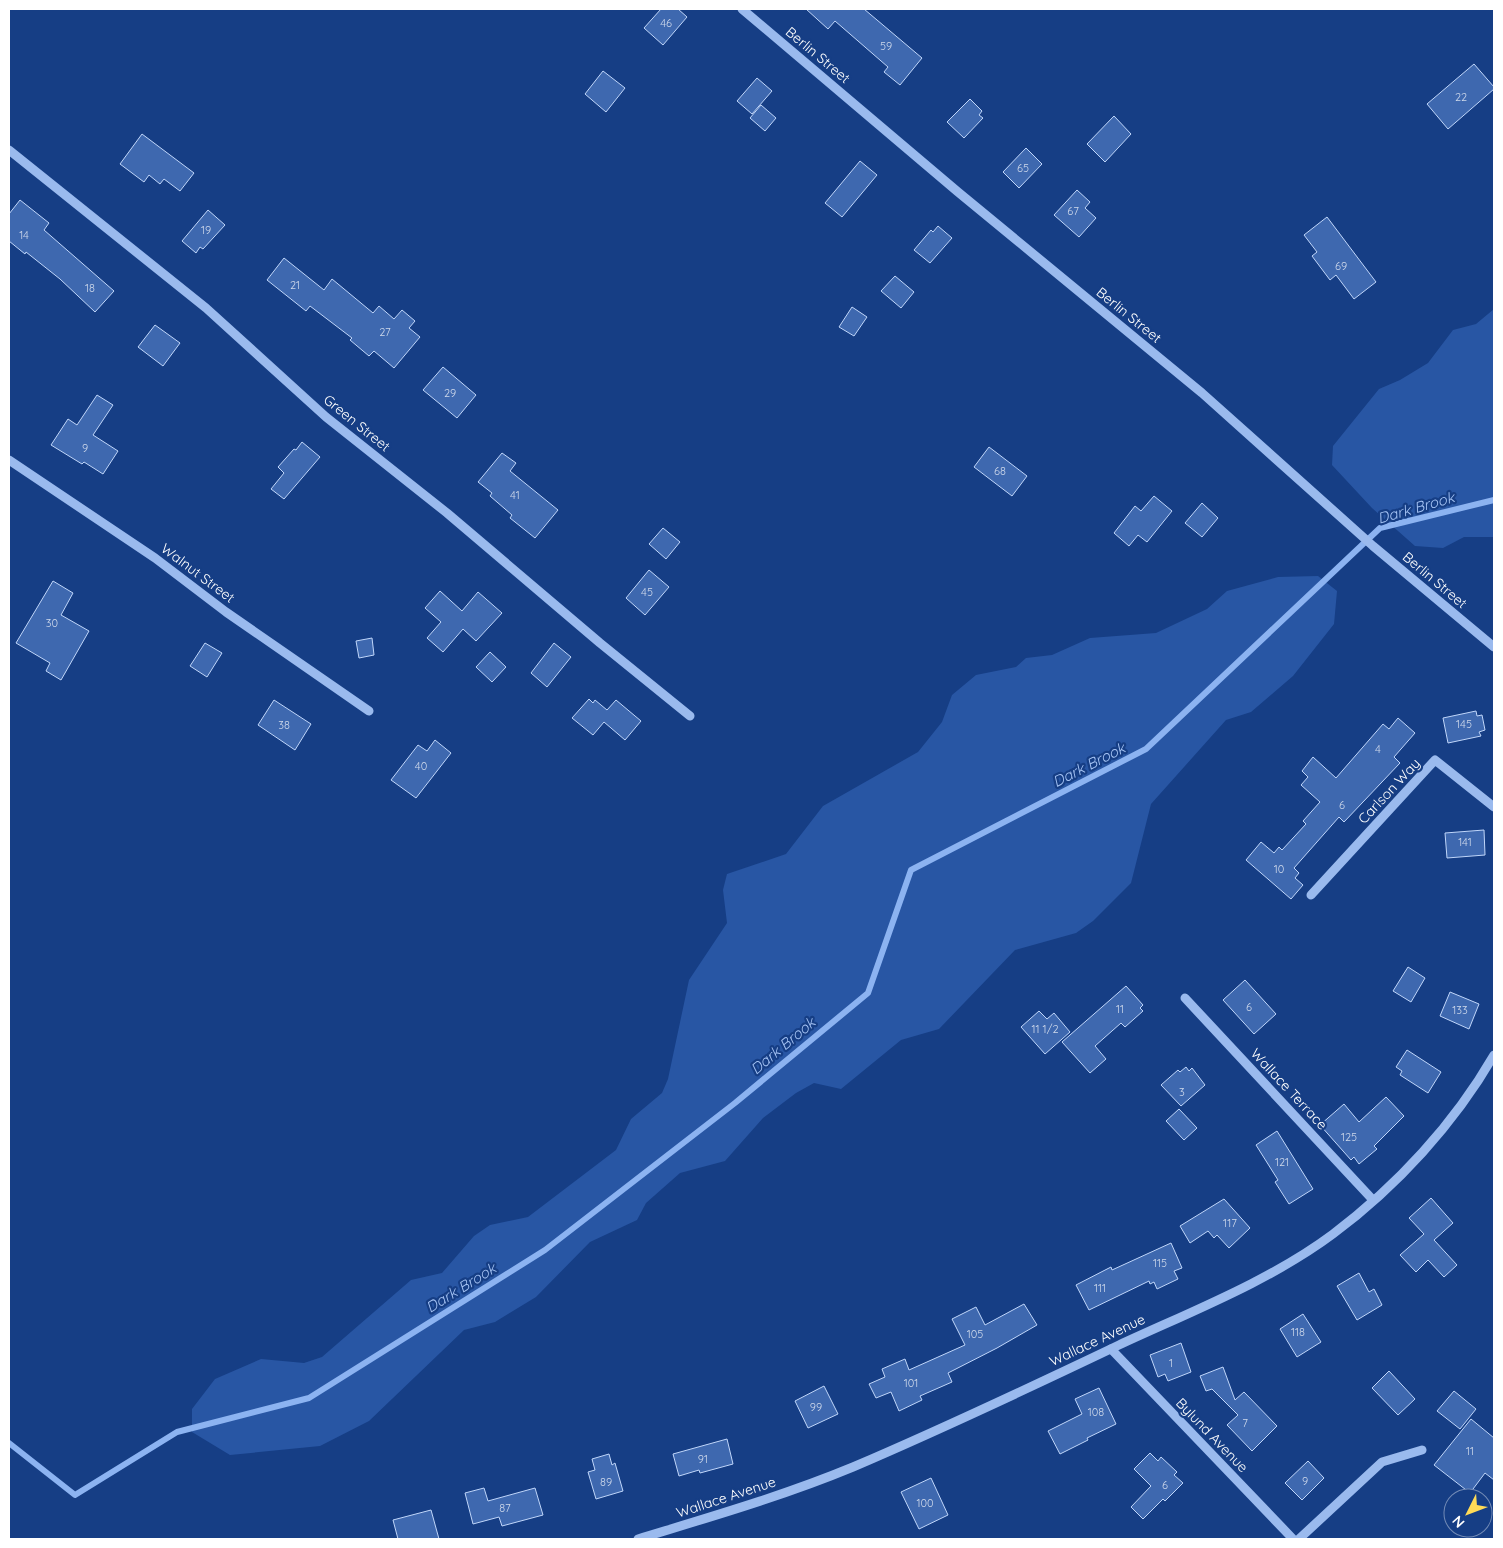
<svg xmlns="http://www.w3.org/2000/svg" width="1503" height="1548" viewBox="0 0 1503 1548" font-family="Quicksand,sans-serif">
<style>
.green{fill:#2856a4}
.lines{fill:none;stroke-linecap:round;stroke-linejoin:round}
.stream{stroke:#8cb3f1;stroke-width:6}
.building{fill:#3e68af;stroke:#c0d6fa}
.minor{stroke:#9abaee;stroke-width:9}
.labels{text-anchor:middle;stroke-width:4.5;stroke-linejoin:round;paint-order:stroke}
.number-label{font-size:11px;fill:#cfd9eb}
.street-label{font-size:14px;fill:#fff;stroke:#163e85}
.water-label{font-size:15px;font-style:italic;fill:#a6c4f5;stroke:#163e85}
</style>
<rect width="100%" height="100%" fill="#163e85"/>
<g class="green">
<path d="M1494 309V537H1464L1443 548 1415 546 1372 508 1332 465 1333 446 1379 389 1400 380 1428 363 1453 330 1476 324Z"/>
<path d="M1318 576 1337 591 1334 624 1293 676 1251 712 1226 720 1151 804 1131 883 1093 921 1076 933 1015 950 939 1029 901 1040 841 1089 814 1083 796 1093 763 1118 725 1161 680 1173 646 1203 637 1220 590 1242 536 1297 495 1322 464 1330 369 1421 320 1446 230 1455 192 1432V1409L215 1379 261 1359 304 1363 322 1357 411 1280 442 1273 474 1236 490 1225 528 1217 616 1150 631 1119 662 1093 668 1079 689 980 727 923 723 890 727 874 786 854 823 806 918 752 942 722 952 695 976 675 1016 667 1026 658 1052 655 1090 638 1156 633 1207 609 1227 591 1278 577Z"/>
</g>
<g class="lines">
<path class="stream" d="M9 1443 75 1495 177 1432 309 1398 545 1250 735 1103 868 993 911 870 1146 749 1380 528 1494 500"/>
</g>
<g class="building">
<path d="M661 9H678L687 17 663 45 644 28Z"/>
<path d="M806 9H864L922 58 900 85 884 72 888 67 835 21 828 29Z"/>
<path d="M1474 64 1494 87V89L1448 129 1427 104Z"/>
<path d="M603 71 625 88 606 112 585 94Z"/>
<path d="M757 78 772 91 752 114 737 101Z"/>
<path d="M970 99 982 111 979 115 983 118 964 138 947 122Z"/>
<path d="M761 105 776 118 765 131 750 118Z"/>
<path d="M1114 116 1131 134 1105 162 1087 144Z"/>
<path d="M142 134 194 173 180 191 164 179 160 184 149 175 144 182 120 164Z"/>
<path d="M1026 148 1042 164 1019 188 1003 172Z"/>
<path d="M860 161 877 175 842 217 825 203Z"/>
<path d="M1077 190 1090 202 1085 208 1096 218 1079 237 1054 215Z"/>
<path d="M20 200 49 223 44 230 114 291 95 312 60 279 26 252 25 254 9 241V214Z"/>
<path d="M208 210 225 225 203 249 200 247 196 253 182 241Z"/>
<path d="M1327 217 1376 282 1354 299 1336 275 1330 280 1312 256 1317 252 1304 235Z"/>
<path d="M938 226 952 238 930 263 914 250 931 230 933 232Z"/>
<path d="M284 258 324 290 332 279 373 313 379 306 394 319 402 310 415 321 409 328 420 337 394 368 374 351 369 356 350 340 352 338 310 306 306 311 267 280Z"/>
<path d="M895 276 914 292 901 308 881 291Z"/>
<path d="M852 307 867 317 854 336 839 327Z"/>
<path d="M155 325 180 343 163 366 138 347Z"/>
<path d="M443 367 476 395 457 418 423 390Z"/>
<path d="M97 395 113 405 93 435 118 451 103 474 84 462 82 464 51 445 68 419 77 425Z"/>
<path d="M302 442 320 457 284 499 271 489 284 473 278 467 294 449 296 450Z"/>
<path d="M989 447 1027 476 1012 496 974 467Z"/>
<path d="M502 453 516 463 510 471 558 510 535 538 510 518 512 515 490 496 492 493 478 482Z"/>
<path d="M1154 496 1172 511 1147 542 1138 535 1129 546 1114 533 1135 506 1141 511Z"/>
<path d="M1202 503 1218 518 1202 537 1185 523Z"/>
<path d="M663 528 680 542 666 559 649 544Z"/>
<path d="M649 570 669 587 645 615 626 598Z"/>
<path d="M53 581 73 593 61 615 89 631 61 680 46 671 50 663 16 643Z"/>
<path d="M440 591 462 611 478 592 502 613 476 641 463 629 443 652 427 638 441 622 425 608Z"/>
<path d="M372 638 374 655 359 658 356 641Z"/>
<path d="M205 643 222 653 207 677 190 666Z"/>
<path d="M554 643 571 657 547 687 531 673Z"/>
<path d="M490 652 506 667 492 682 476 667Z"/>
<path d="M589 699 593 703 595 700 607 710 616 700 641 721 625 740 604 722 593 735 572 718Z"/>
<path d="M274 700 311 724 295 750 258 725Z"/>
<path d="M1476 711 1477 716 1482 715 1485 730 1479 732 1481 736 1448 743 1443 718Z"/>
<path d="M1398 718 1415 733 1394 757 1400 763 1344 822 1339 817 1294 868 1299 873 1295 878 1303 885 1291 899 1246 860 1261 842 1274 853 1279 847 1282 850 1306 824 1303 821 1320 802 1301 785 1308 777 1302 771 1313 757 1336 778 1383 724 1389 729Z"/>
<path d="M435 740 451 753 416 798 391 780 418 745 427 751Z"/>
<path d="M1484 830 1485 855 1447 858 1445 833Z"/>
<path d="M1408 967 1425 978 1411 1002 1393 991Z"/>
<path d="M1245 980 1276 1014 1254 1034 1223 1000Z"/>
<path d="M1126 986 1143 1005 1140 1008 1143 1011 1125 1027 1121 1023 1095 1046 1106 1059 1090 1073 1062 1042Z"/>
<path d="M1450 992 1479 1004 1469 1029 1440 1016Z"/>
<path d="M1039 1011 1047 1019 1054 1013 1070 1032 1045 1054 1021 1027Z"/>
<path d="M1407 1050 1441 1072 1428 1093 1400 1075 1402 1071 1396 1067Z"/>
<path d="M1186 1067 1189 1071 1192 1068 1205 1085 1181 1106 1161 1085 1178 1070 1180 1072Z"/>
<path d="M1386 1097 1404 1116 1374 1146 1377 1149 1359 1164 1354 1157 1351 1160 1320 1125 1344 1104 1359 1122Z"/>
<path d="M1179 1109 1197 1128 1184 1140 1166 1121Z"/>
<path d="M1277 1131 1313 1189 1289 1204 1275 1182 1278 1180 1256 1145Z"/>
<path d="M1431 1198 1453 1223 1434 1240 1457 1265 1444 1277 1428 1260 1416 1272 1400 1255 1424 1234 1409 1218Z"/>
<path d="M1224 1199 1250 1228 1229 1248 1217 1235 1214 1238 1208 1231 1190 1243 1180 1226Z"/>
<path d="M1171 1243 1182 1268 1174 1271 1178 1279 1157 1289 1154 1282 1150 1284 1149 1281 1089 1310 1076 1285 1111 1267 1112 1270Z"/>
<path d="M1359 1273 1369 1292 1374 1289 1382 1305 1357 1320 1337 1286Z"/>
<path d="M1024 1304 1037 1325 997 1348 948 1373 952 1382 920 1396 922 1400 899 1411 891 1392 876 1398 869 1384 885 1377 882 1369 905 1359 909 1370 965 1345 952 1319 976 1307 985 1325Z"/>
<path d="M1303 1314 1321 1342 1297 1357 1280 1329Z"/>
<path d="M1181 1343 1191 1372 1168 1381 1165 1374 1158 1377 1150 1355Z"/>
<path d="M1223 1367 1235 1400 1244 1392 1277 1426 1252 1451 1227 1425 1238 1415 1212 1389 1206 1391 1200 1376Z"/>
<path d="M1389 1371 1415 1399 1398 1415 1372 1388Z"/>
<path d="M824 1386 838 1414 808 1428 795 1401Z"/>
<path d="M1099 1388 1116 1424 1087 1438 1088 1440 1060 1454 1048 1431 1082 1414 1075 1399Z"/>
<path d="M1454 1391 1476 1409 1460 1429 1437 1411Z"/>
<path d="M1471 1419 1494 1438V1480L1485 1473 1470 1493 1434 1465Z"/>
<path d="M727 1439 733 1464 700 1473 699 1470 679 1476 673 1454Z"/>
<path d="M1150 1453 1158 1461 1161 1457 1177 1472 1174 1475 1183 1483 1165 1501 1163 1499 1143 1519 1131 1507 1151 1486 1134 1469Z"/>
<path d="M609 1454 612 1465 615 1463 623 1491 596 1499 588 1472 595 1470 592 1459Z"/>
<path d="M1308 1461 1324 1478 1302 1500 1285 1483Z"/>
<path d="M931 1478 948 1515 919 1529 901 1492Z"/>
<path d="M484 1488 488 1501 535 1488 543 1515 502 1526 499 1517 473 1524 465 1493Z"/>
<path d="M431 1510 439 1539H398L393 1520Z"/>
</g>
<g class="lines">
<g class="minor">
<path d="M742 9 958 192 1202 393 1373 546 1494 647"/>
<path d="M9 150 206 308 326 417 447 513 600 643 690 716"/>
<path d="M9 460 155 558 226 612 369 711"/>
<path d="M1311 895 1435 760 1494 807"/>
<path d="M1185 998 1373 1200"/>
<path d="M1111 1349 1293 1539"/>
<path d="M638 1539C710 1517 783 1496 853 1467 942 1429 1031 1387 1119 1345 1190 1312 1270 1281 1333 1234 1397 1186 1454 1124 1494 1055"/>
<path d="M1299 1539 1382 1462 1422 1450"/>
</g>
</g>
<g class="labels">
<g class="number-label">
<text x="666" y="27">46</text>
<text x="886" y="50">59</text>
<text x="1461" y="101">22</text>
<text x="1023" y="172">65</text>
<text x="1073" y="215">67</text>
<text x="206" y="234">19</text>
<text x="24" y="239">14</text>
<text x="1341" y="270">69</text>
<text x="295" y="289">21</text>
<text x="90" y="292">18</text>
<text x="385" y="336">27</text>
<text x="450" y="397">29</text>
<text x="85" y="452">9</text>
<text x="1000" y="475">68</text>
<text x="515" y="499">41</text>
<text x="647" y="596">45</text>
<text x="52" y="627">30</text>
<text x="1464" y="728">145</text>
<text x="284" y="729">38</text>
<text x="1378" y="753">4</text>
<text x="421" y="770">40</text>
<text x="1342" y="809">6</text>
<text x="1465" y="846">141</text>
<text x="1279" y="873">10</text>
<text x="1249" y="1011">6</text>
<text x="1120" y="1013">11</text>
<text x="1460" y="1014">133</text>
<text x="1045" y="1033">11 1/2</text>
<text x="1182" y="1096">3</text>
<text x="1349" y="1141">125</text>
<text x="1282" y="1166">121</text>
<text x="1230" y="1227">117</text>
<text x="1160" y="1267">115</text>
<text x="1100" y="1292">111</text>
<text x="1298" y="1336">118</text>
<text x="975" y="1338">105</text>
<text x="1171" y="1367">1</text>
<text x="911" y="1387">101</text>
<text x="816" y="1411">99</text>
<text x="1096" y="1416">108</text>
<text x="1245" y="1427">7</text>
<text x="1470" y="1455">11</text>
<text x="703" y="1463">91</text>
<text x="1305" y="1485">9</text>
<text x="606" y="1486">89</text>
<text x="1165" y="1489">6</text>
<text x="925" y="1507">100</text>
<text x="505" y="1512">87</text>
</g>
<g class="street-label">
<text transform="translate(818 55) rotate(40)" y="5">Berlin Street</text>
<text transform="translate(1129 315) rotate(39)" y="5">Berlin Street</text>
<text transform="translate(357 423) rotate(39)" y="5">Green Street</text>
<text transform="translate(198 573) rotate(37)" y="5">Walnut Street</text>
<text transform="translate(1435 580) rotate(40)" y="5">Berlin Street</text>
<text transform="translate(1389 791) rotate(-47)" y="5">Carlson Way</text>
<text transform="translate(1289 1089) rotate(47)" y="5">Wallace Terrace</text>
<text transform="translate(1097 1340) rotate(-25)" y="5">Wallace Avenue</text>
<text transform="translate(1212 1435) rotate(46)" y="5">Bylund Avenue</text>
<text transform="translate(726 1497) rotate(-18)" y="5">Wallace Avenue</text>
</g>
<g class="water-label">
<text transform="translate(1416 508) rotate(-16)" y="5">Dark Brook</text>
<text transform="translate(1089 765) rotate(-27)" y="5">Dark Brook</text>
<text transform="translate(783 1046) rotate(-40)" y="5">Dark Brook</text>
<text transform="translate(461 1288) rotate(-32)" y="5">Dark Brook</text>
</g>
</g>
<rect width="1503" height="1548" fill="none" stroke="#ffffff" stroke-width="20"/>
<g transform="translate(1468 1513) rotate(228)"><circle r="24" fill="#163e85" stroke="#738bb6"/>
<path d="M0-4L9 19L0 12L-9 19Z" fill="#ffdb57"/>
<text y="-8" font-size="14" font-weight="bold" text-anchor="middle" fill="#ffffff">N</text>
</g>
</svg>
